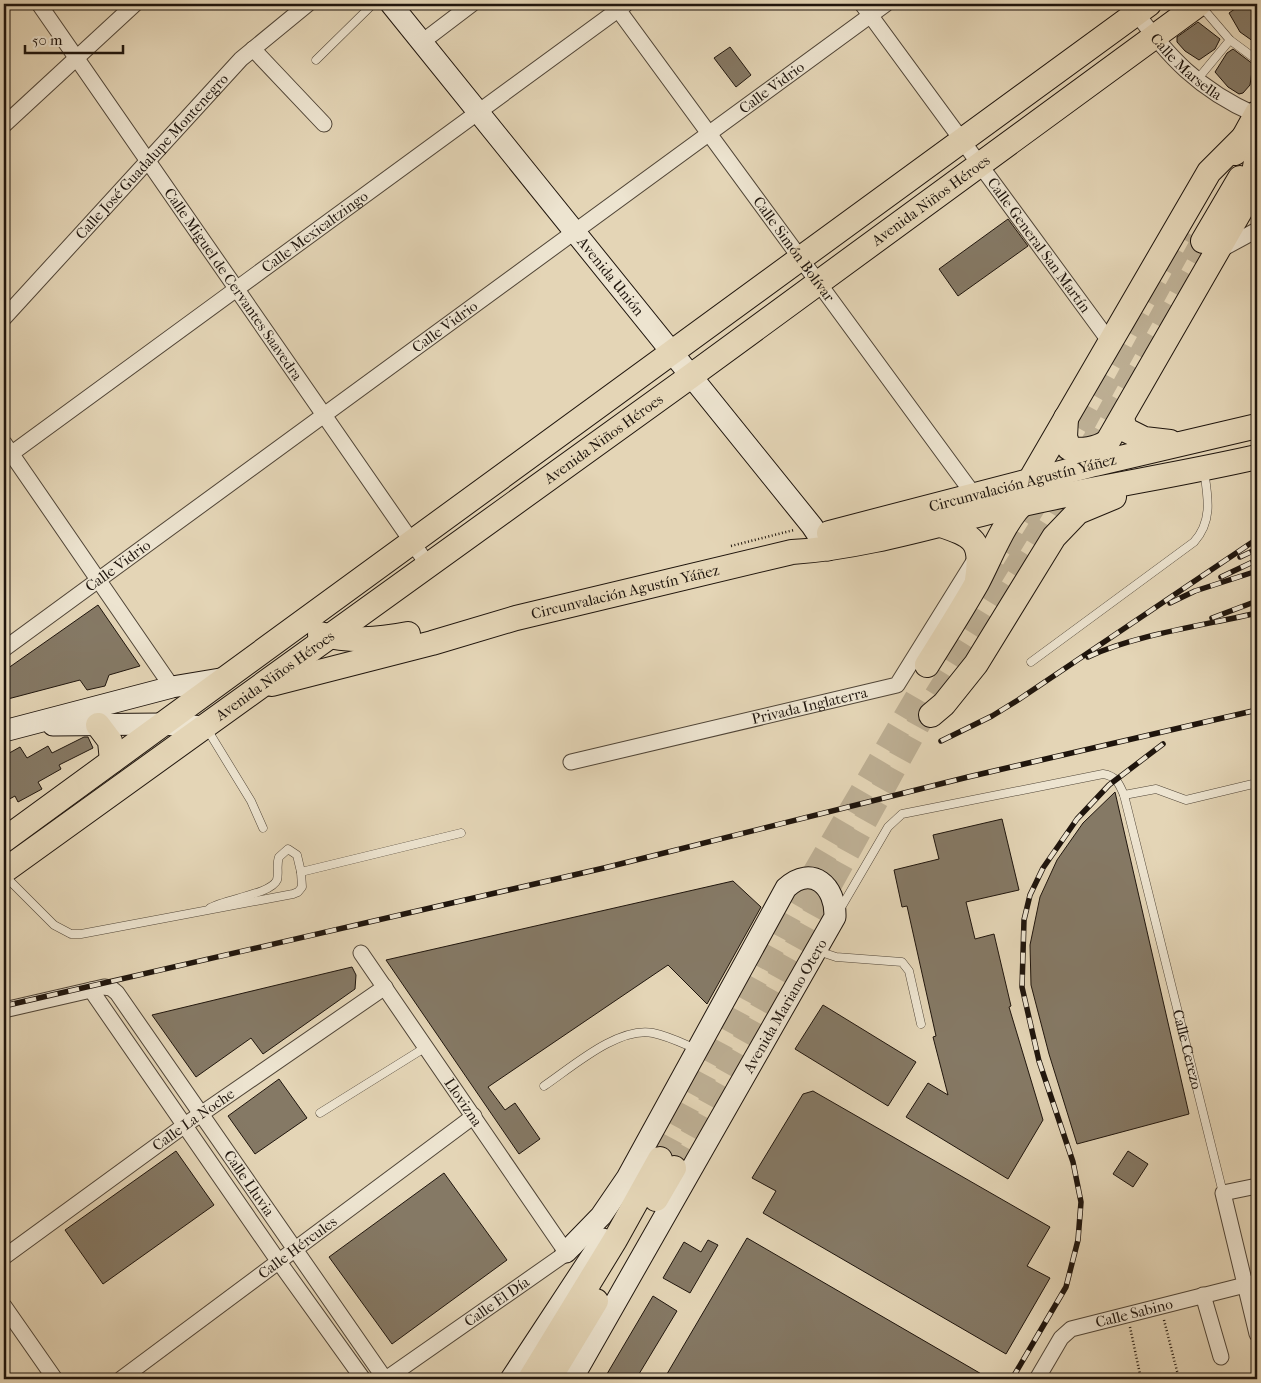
<svg xmlns="http://www.w3.org/2000/svg" width="1261" height="1383" viewBox="0 0 1261 1383" font-family="'IM FELL French Canon',serif">
<style>
.building{fill:#857965;stroke:#1f150d}
.lines{fill:none;stroke-linecap:round;stroke-linejoin:round}
.primary-tunnel{stroke:#bdaf94;stroke-width:24;stroke-dasharray:24 12;stroke-linecap:butt}
.service-casing{stroke:#504537;stroke-width:9}
.minor-casing{stroke:#504537;stroke-width:17}
.secondary-casing{stroke:#1f150d;stroke-width:23}
.primary-casing{stroke:#1f150d;stroke-width:26}
.path{stroke:#1f150d;stroke-width:2.5;stroke-dasharray:1 2.5;stroke-linecap:butt}
.service{stroke:#ede4d0;stroke-width:8}
.minor{stroke:#ede4d0;stroke-width:15}
.secondary{stroke:#ede4d0;stroke-width:21}
.primary{stroke:#e4d5b6;stroke-width:24}
.rail-casing{stroke:#1f150d;stroke-width:5.5}
.rail{stroke:#ede4d0;stroke-width:4;stroke-dasharray:11;stroke-linecap:butt}
.labels{text-anchor:middle;stroke-width:4.5;stroke-linejoin:round;paint-order:stroke}
.street-label{font-size:15px;fill:#1f150d;stroke:#ede4d0}
</style>
<rect width="100%" height="100%" fill="#e4d5b6"/>
<filter id="stains"><feTurbulence type="fractalNoise" baseFrequency=".004" numOctaves="4"/><feColorMatrix values="0 0 0 0 .2 0 0 0 0 .09 0 0 0 0 .02 0 0 0 .5 -.17"/></filter>
<radialGradient id="worn" r=".72"><stop offset=".6" stop-color="#630" stop-opacity="0"/><stop offset="1" stop-color="#630" stop-opacity=".3"/></radialGradient>
<g class="building">
<path d="M1242 4H1257V44L1240 32 1229 13Z"/>
<path d="M1198 22 1220 39 1215 49 1199 60 1185 51 1177 42V37Z"/>
<path d="M730 47 751 75 736 87 714 58Z"/>
<path d="M1233 49 1253 64 1250 85 1243 93 1239 94 1228 87 1215 72 1227 53Z"/>
<path d="M1008 219 1028 246 958 296 939 269Z"/>
<path d="M98 605 140 666 109 675 105 686 87 690 80 680 4 700V671Z"/>
<path d="M84 737H88L93 748 59 765 61 769 38 782 42 789 18 802 15 796 4 802V756L20 747 27 758 48 746 52 753Z"/>
<path d="M1115 792 1189 1114 1077 1144 1049 1054 1031 985 1030 945 1040 897 1057 860 1083 823Z"/>
<path d="M1002 819 1019 890 966 902 975 939 994 934 1011 1006 1009 1007 1043 1120 1008 1179 906 1117 928 1083 948 1095 933 1037 936 1036 907 906 902 907 894 870 939 859 933 835Z"/>
<path d="M733 881 761 907 707 1004 668 965 488 1087 505 1110 515 1103 540 1139 519 1154 386 960Z"/>
<path d="M352 967 356 975 355 989 263 1054 251 1038 196 1077 152 1015Z"/>
<path d="M823 1005 916 1062 888 1106 795 1049Z"/>
<path d="M279 1079 307 1118 255 1154 228 1116Z"/>
<path d="M813 1091 1050 1227 1027 1266 1050 1278 1006 1354 763 1213 776 1191 752 1178 803 1094Z"/>
<path d="M176 1151 214 1205 103 1284 65 1230Z"/>
<path d="M1128 1151 1148 1164 1133 1187 1113 1174Z"/>
<path d="M444 1173 507 1260 392 1344 329 1257Z"/>
<path d="M747 1238 990 1379H664Z"/>
<path d="M708 1240 718 1245 690 1293 663 1278 684 1242 701 1252Z"/>
<path d="M653 1296 677 1311 636 1379H604Z"/>
</g>
<g class="lines">
<g class="primary-tunnel">
<path d="M987 583 1075 439 1188 233"/>
<path d="M660 1159 795 906 920 692"/>
<path d="M674 1168 918 725 1095 439 1203 241"/>
</g>
<defs>
<g id="service">
<path d="M1200 5 1230 40 1257 60"/>
<path d="M316 60 373 4"/>
<path d="M1196 81 1230 40"/>
<path d="M1031 662 1194 542C1213 521 1208 497 1204 471"/>
<path d="M207 729 251 801 263 828"/>
<path d="M1124 795 1156 789 1186 800 1257 783"/>
<path d="M4 875 54 925 71 934H81L293 894 298 892 302 887 301 872 461 833"/>
<path d="M210 908C226 899 271 894 277 880 279 873 276 865 279 857L288 849 297 855 301 872"/>
<path id="s1" d="M839 911 888 827 902 814 1103 774C1116 776 1119 783 1124 795L1223 1193"/>
<path d="M818 951 836 957 902 962 909 971 921 1024"/>
<path d="M544 1086C571 1068 618 1026 653 1033 668 1036 682 1043 696 1049"/>
<path d="M320 1113 426 1047"/>
</g>
<g id="minor">
<path id="s2" d="M39 4 428 565"/>
<path id="s3" d="M614 4 974 495"/>
<path id="s4" d="M862 4 1110 342"/>
<path id="s5" d="M1132 7C1168 57 1199 90 1256 115"/>
<path d="M422 42 472 4"/>
<path d="M253 49 324 124"/>
<path d="M4 125 135 4"/>
<path d="M1220 250 1257 230"/>
<path id="s6" d="M4 318 241 59 308 4"/>
<path d="M4 443 172 687"/>
<path id="s7" d="M4 459 626 4"/>
<path id="s8" d="M4 649 886 4"/>
<path id="s9" d="M571 762 897 685 976 558"/>
<path id="s10" d="M361 953 566 1252"/>
<path d="M91 990 279 1262 363 1379"/>
<path id="s11" d="M4 1010 104 987 111 988 117 993 385 1379"/>
<path d="M1257 1186 1223 1193 1257 1334"/>
<path id="s12" d="M4 1257 185 1125 385 987"/>
<path d="M1203 1295 1221 1357"/>
<path d="M4 1306 55 1379"/>
<path id="s13" d="M121 1379 474 1116"/>
<path id="s14" d="M386 1379 575 1247"/>
<path id="s15" d="M1037 1379 1061 1338 1071 1329 1257 1282"/>
</g>
<g id="secondary">
<path id="s16" d="M391 4 812 526 828 550"/>
<path d="M53 725 161 724 206 727"/>
<path d="M4 731 172 687 226 678"/>
<path d="M566 1252 601 1216 627 1178 786 888C812 864 836 886 835 917L572 1379"/>
<path d="M511 1379 603 1239"/>
</g>
<g id="primary">
<path d="M1235 153 1257 113"/>
<path d="M1203 241 1240 178"/>
<path d="M1066 418 1065 437 1069 448C1079 452 1099 449 1108 441L1250 194 1257 156"/>
<path d="M1122 420 1126 430 1144 439 1170 442"/>
<path d="M1029 482 1209 172 1243 138"/>
<path d="M938 524C974 536 983 540 977 580"/>
<path id="s17" d="M829 533 1095 464 1257 426"/>
<path d="M320 634C350 642 377 640 408 634"/>
<path d="M927 665C944 638 961 611 977 583 990 559 1006 515 1028 499"/>
<path id="s18" d="M272 684 432 643 516 618 792 552C869 547 944 522 1019 505 1098 487 1178 475 1257 457"/>
<path d="M931 715 944 704 976 664 1054 537 1078 512 1114 497"/>
<path d="M98 725 110 741 112 761"/>
<path d="M4 840 1149 4"/>
<path id="s19" d="M4 871 691 376 1199 4"/>
<path d="M656 1199 674 1168"/>
<path d="M530 1379 615 1240 660 1159"/>
<path d="M549 1379 596 1301"/>
</g>
</defs>
<use href="#service" class="service-casing"/>
<use href="#minor" class="minor-casing"/>
<use href="#secondary" class="secondary-casing"/>
<use href="#primary" class="primary-casing"/>
<g class="path">
<path d="M731 546 794 530"/>
<path d="M1164 1320 1179 1379"/>
<path d="M1130 1327 1141 1379"/>
</g>
<use href="#service" class="service"/>
<use href="#minor" class="minor"/>
<use href="#secondary" class="secondary"/>
<use href="#primary" class="primary"/>
<defs>
<g id="rail">
<path d="M1240 557 1257 549"/>
<path d="M1221 577 1257 560"/>
<path d="M1170 603 1195 591 1257 571"/>
<path d="M1212 618 1257 601"/>
<path d="M1088 657C1134 635 1206 625 1257 613"/>
<path d="M941 741 992 716 1018 700 1257 539"/>
<path d="M4 1006 604 868 968 777 1257 710"/>
<path d="M1012 1379 1066 1287 1078 1240 1081 1202 1073 1162 1039 1061 1022 987 1024 920 1030 895 1043 868 1077 819 1109 785 1163 744"/>
</g>
</defs>
<use href="#rail" class="rail-casing"/>
<use href="#rail" class="rail"/>
</g>
<g class="labels">
<g class="street-label">
<text dy="5" stroke="none"><textPath href="#s5" startOffset="81">Calle Marsella</textPath></text>
<text dy="5" stroke="none"><textPath href="#s8" startOffset="951">Calle Vidrio</textPath></text>
<text dy="5" stroke="none"><textPath href="#s6" startOffset="219">Calle José Guadalupe Montenegro</textPath></text>
<text dy="5" stroke="none"><textPath href="#s19" startOffset="1144">Avenida Niños Héroes</textPath></text>
<text dy="5" stroke="none"><textPath href="#s7" startOffset="385">Calle Mexicaltzingo</textPath></text>
<text dy="5" stroke="none"><textPath href="#s4" startOffset="299">Calle General San Martín</textPath></text>
<text dy="5" stroke="none"><textPath href="#s3" startOffset="304">Calle Simón Bolívar</textPath></text>
<text dy="5" stroke="none"><textPath href="#s16" startOffset="350">Avenida Unión</textPath></text>
<text dy="5" stroke="none"><textPath href="#s2" startOffset="341">Calle Miguel de Cervantes Saavedra</textPath></text>
<text dy="5" stroke="none"><textPath href="#s8" startOffset="546">Calle Vidrio</textPath></text>
<text dy="5" stroke="none"><textPath href="#s19" startOffset="739">Avenida Niños Héroes</textPath></text>
<text dy="5" stroke="none"><textPath href="#s17" startOffset="200">Circunvalación Agustín Yáñez</textPath></text>
<text dy="5" stroke="none"><textPath href="#s8" startOffset="141">Calle Vidrio</textPath></text>
<text dy="5" stroke="none"><textPath href="#s18" startOffset="365">Circunvalación Agustín Yáñez</textPath></text>
<text dy="5" stroke="none"><textPath href="#s19" startOffset="334">Avenida Niños Héroes</textPath></text>
<text dy="5" stroke="none"><textPath href="#s9" startOffset="245">Privada Inglaterra</textPath></text>
<text transform="translate(785 1006) rotate(-60)" y="5">Avenida Mariano Otero</text>
<text dy="5" stroke="none"><textPath href="#s1" startOffset="615">Calle Cerezo</textPath></text>
<text dy="5" stroke="none"><textPath href="#s10" startOffset="181">Llovizna</textPath></text>
<text dy="5" stroke="none"><textPath href="#s12" startOffset="234">Calle La Noche</textPath></text>
<text dy="5" stroke="none"><textPath href="#s11" startOffset="349">Calle Lluvia</textPath></text>
<text dy="5" stroke="none"><textPath href="#s13" startOffset="220">Calle Hércules</textPath></text>
<text dy="5" stroke="none"><textPath href="#s14" startOffset="135">Calle El Día</textPath></text>
<text dy="5" stroke="none"><textPath href="#s15" startOffset="126">Calle Sabino</textPath></text>
</g>
</g>
<rect width="1261" height="1383" fill="none" stroke="#e4d5b6" stroke-width="20"/>
<rect x="5" y="5" width="1251" height="1373" fill="none" stroke="#1f150d" stroke-width="2.5"/>
<rect x="10" y="10" width="1241" height="1363" fill="none" stroke="#1f150d"/>
<path d="M25 45v8h98v-8" fill="none" stroke="#1f150d" stroke-width="2.5"/>
<text x="32" y="45" font-size="15" fill="#1f150d" stroke="#ede4d0" stroke-width="4" paint-order="stroke">50 m</text>
<rect width="100%" height="100%" filter="url(#stains)"/>
<rect width="100%" height="100%" fill="url(#worn)"/>
</svg>
